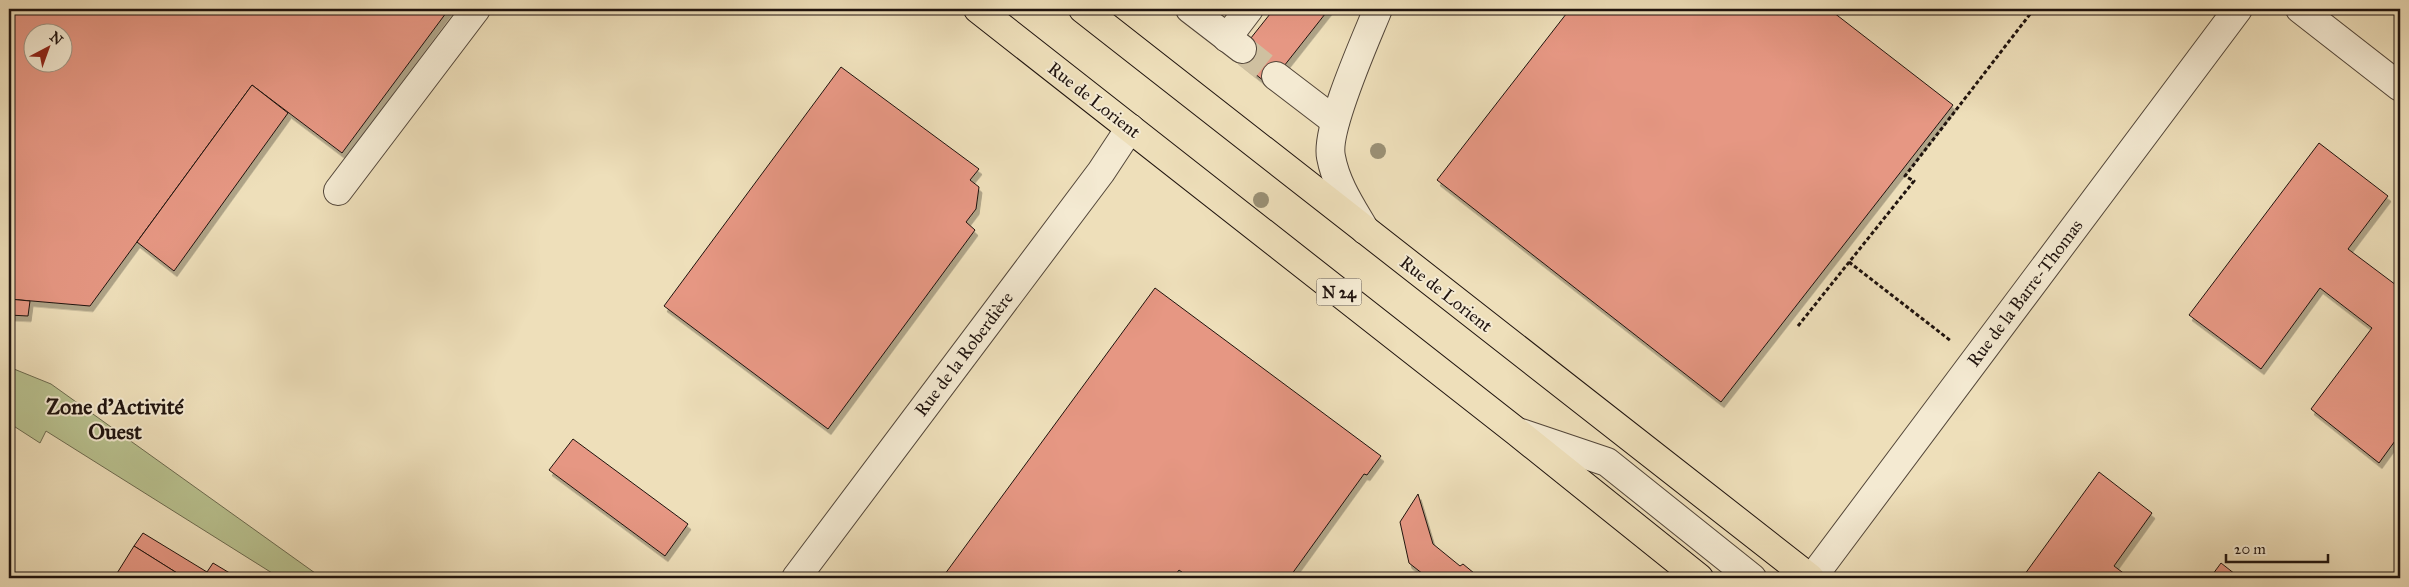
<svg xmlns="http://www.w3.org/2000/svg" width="2409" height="587" viewBox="0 0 2409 587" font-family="'IM FELL Great Primer',serif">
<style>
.green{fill:#b9c290;stroke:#6c6a4f}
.building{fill:#e69783;stroke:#1f130e;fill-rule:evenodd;filter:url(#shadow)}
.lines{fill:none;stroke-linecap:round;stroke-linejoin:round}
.minor-tunnel{stroke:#cfc0a0;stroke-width:28;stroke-dasharray:28 14;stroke-linecap:butt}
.minor-casing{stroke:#534639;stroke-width:30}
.major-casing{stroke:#1f130e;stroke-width:30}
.path{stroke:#1f130e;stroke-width:3;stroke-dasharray:4 2.5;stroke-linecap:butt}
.minor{stroke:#f4ead2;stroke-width:28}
.major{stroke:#eedfba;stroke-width:28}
.tree{fill:#9a9075}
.labels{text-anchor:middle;stroke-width:4;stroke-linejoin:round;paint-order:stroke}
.shield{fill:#f4ead2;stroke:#5f5449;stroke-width:1}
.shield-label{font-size:16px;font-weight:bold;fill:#1f130e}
.street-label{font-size:18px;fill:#1f130e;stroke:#f4ead2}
.district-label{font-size:22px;font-weight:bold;fill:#1f130e;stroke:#f4ead2}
</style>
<defs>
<filter id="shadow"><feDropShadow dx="3" dy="5.5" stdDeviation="0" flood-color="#0004"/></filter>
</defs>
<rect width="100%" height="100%" fill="#eedfba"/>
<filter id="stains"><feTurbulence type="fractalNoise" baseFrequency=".004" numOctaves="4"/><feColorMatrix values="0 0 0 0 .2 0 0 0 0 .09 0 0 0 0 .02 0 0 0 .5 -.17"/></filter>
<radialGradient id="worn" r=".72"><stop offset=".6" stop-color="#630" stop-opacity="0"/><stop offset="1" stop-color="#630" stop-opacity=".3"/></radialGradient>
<path class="green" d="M9 367 51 384 322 578H280L46 431 40 443 9 423Z"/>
<g class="building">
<path d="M9 9H449L342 153 252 85 90 306 9 299ZM32 32H62V62H32Z"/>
<path d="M1274 9H1329L1269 85 1235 58Z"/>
<path d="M1570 9H1829L1953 105 1721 402 1437 180Z"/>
<path d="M841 67 979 169 970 180 979 187 976 209 966 222 975 230 828 429 664 306Z"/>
<path d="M252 85 288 113 174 271 137 242Z"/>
<path d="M2319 143 2388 196 2348 249 2400 288V434L2379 463 2311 409 2372 328 2320 288 2261 369 2189 315Z"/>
<path d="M1155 288 1381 456 1367 475 1364 474 1289 578H1190L1179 570 1173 578H942Z"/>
<path d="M9 299 30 301 28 316 9 315Z"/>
<path d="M573 439 688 524 665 556 549 470Z"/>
<path d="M2099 472 2152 513 2114 566 2130 578H2022Z"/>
<path d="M1418 494 1433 544 1460 566 1463 564 1480 578H1428L1409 563 1400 522Z"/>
<path d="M143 533 207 572 213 563 238 578H185L134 546Z"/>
<path d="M134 546 185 578H114Z"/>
<path d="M2221 563 2240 578H2210Z"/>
</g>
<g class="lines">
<path class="minor-tunnel" d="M1242 49 1276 76"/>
<defs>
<g id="minor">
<path d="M1190 9 1242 49"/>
<path d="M2300 9 2400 87"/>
<path d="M1227 38 1249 9"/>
<path d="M1276 76 1335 121"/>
<path d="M338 191 476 9"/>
<path d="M1365 230C1351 206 1336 184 1331 157 1325 129 1366 39 1378 9"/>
<path d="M1521 433 1607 462 1752 578"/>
<path d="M796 578 1101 172 1130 128"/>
<path d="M1812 578 2238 9"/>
</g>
<g id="major">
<path d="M978 9 1517 432 1699 578"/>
<path d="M1083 9 1810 578"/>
</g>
</defs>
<use href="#minor" class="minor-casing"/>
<use href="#major" class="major-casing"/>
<g class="path">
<path d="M1849 262 1951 341"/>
<path d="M1798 326 1914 181 1905 176 2034 9"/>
</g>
<use href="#minor" class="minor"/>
<use href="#major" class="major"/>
</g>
<g class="tree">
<circle cx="1378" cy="151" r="8"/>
<circle cx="1261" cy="200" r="8"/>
</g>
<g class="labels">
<rect class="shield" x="1316.5" y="278.5" width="45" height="27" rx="4"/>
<g class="shield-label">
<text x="1339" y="298">N 24</text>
</g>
<g class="street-label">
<text transform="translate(1094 100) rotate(38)" y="6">Rue de Lorient</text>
<text transform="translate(2025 293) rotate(-53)" y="6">Rue de la Barre-Thomas</text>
<text transform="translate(1446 294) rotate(38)" y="6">Rue de Lorient</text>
<text transform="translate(964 354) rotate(-53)" y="6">Rue de la Roberdière</text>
</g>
<g class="district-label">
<text x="115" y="414">Zone d'Activité<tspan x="115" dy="25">Ouest</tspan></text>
</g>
</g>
<rect width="2409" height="587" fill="none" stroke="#eedfba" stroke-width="30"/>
<rect x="10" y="10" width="2389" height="567" fill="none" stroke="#1f130e" stroke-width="2.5"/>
<rect x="15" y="15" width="2379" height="557" fill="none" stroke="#1f130e"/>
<g transform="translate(48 48) rotate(41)"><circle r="24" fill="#f4ead2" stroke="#9f9484"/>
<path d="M0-4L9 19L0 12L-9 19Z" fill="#8f2418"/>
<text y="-8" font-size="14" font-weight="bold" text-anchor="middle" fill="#1f130e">N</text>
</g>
<path d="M2226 554v8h102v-8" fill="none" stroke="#1f130e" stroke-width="2.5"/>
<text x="2234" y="554" font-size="15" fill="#1f130e" stroke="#f4ead2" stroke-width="4" paint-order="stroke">20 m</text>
<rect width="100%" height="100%" filter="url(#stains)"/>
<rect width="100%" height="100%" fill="url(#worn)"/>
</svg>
